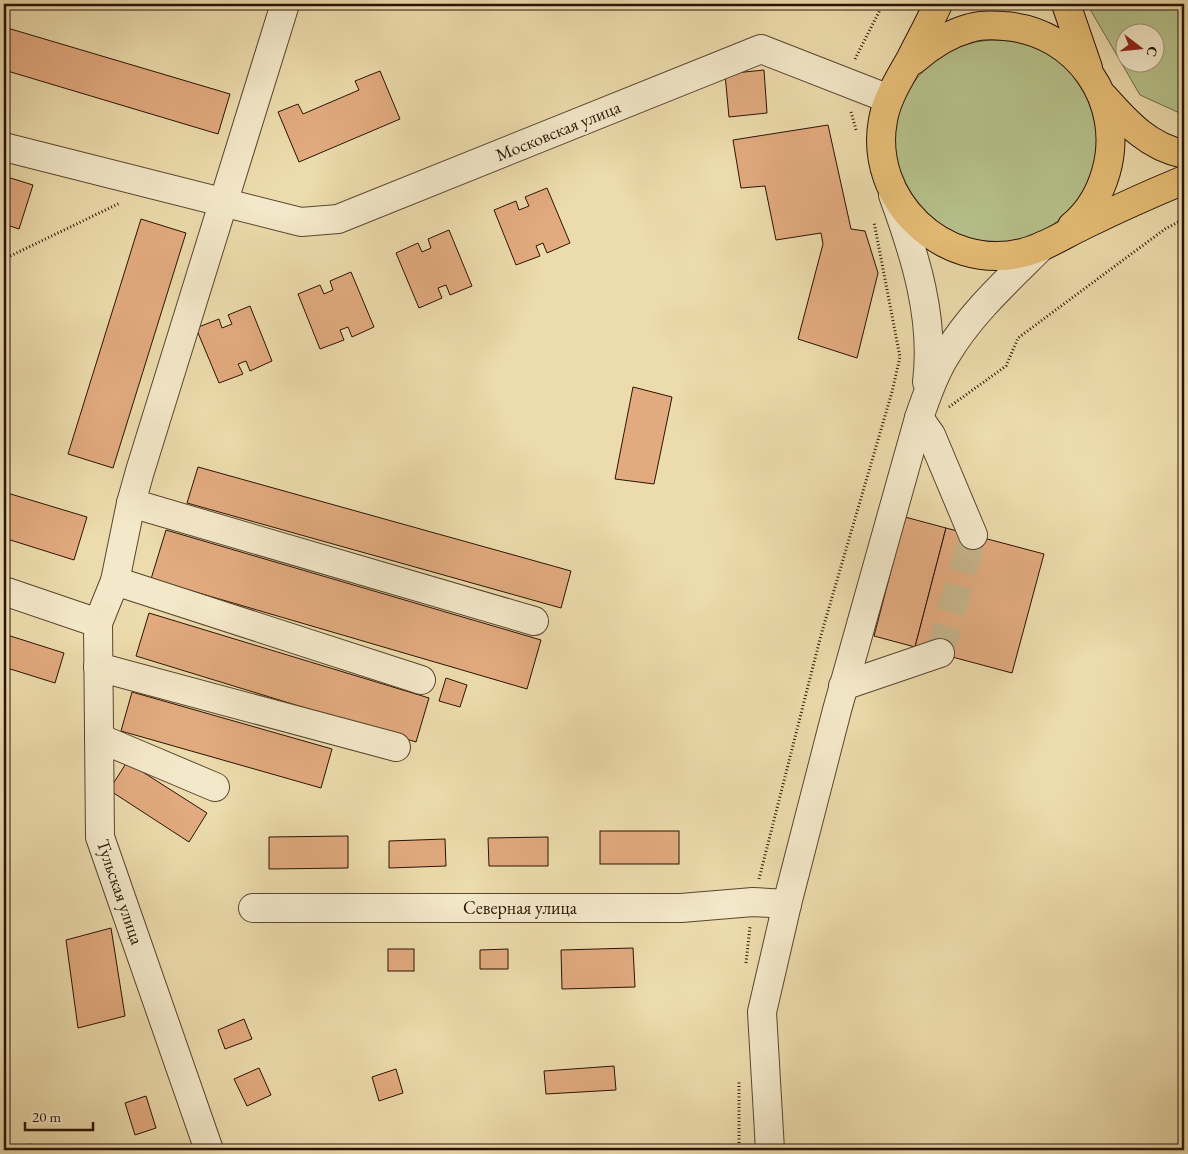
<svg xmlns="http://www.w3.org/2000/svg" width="1188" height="1154" viewBox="0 0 1188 1154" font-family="'EB Garamond',serif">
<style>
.green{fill:#b6c18b;stroke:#706a48;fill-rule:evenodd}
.building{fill:#e2aa7f;stroke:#2a1304}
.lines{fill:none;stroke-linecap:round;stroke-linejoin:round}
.minor-tunnel{stroke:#c5b38a;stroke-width:28;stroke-dasharray:28 14;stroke-linecap:butt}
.minor-casing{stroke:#5a452e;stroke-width:30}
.major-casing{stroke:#2a1304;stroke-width:30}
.path{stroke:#2a1304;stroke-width:3;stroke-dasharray:1 2.5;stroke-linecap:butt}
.minor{stroke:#f3e8c9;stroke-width:28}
.major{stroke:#e6be76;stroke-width:28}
.labels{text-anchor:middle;stroke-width:5;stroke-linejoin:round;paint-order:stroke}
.street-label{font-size:18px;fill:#2a1304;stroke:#f3e8c9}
</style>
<rect width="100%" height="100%" fill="#ecdbac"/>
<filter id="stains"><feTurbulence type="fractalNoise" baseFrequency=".004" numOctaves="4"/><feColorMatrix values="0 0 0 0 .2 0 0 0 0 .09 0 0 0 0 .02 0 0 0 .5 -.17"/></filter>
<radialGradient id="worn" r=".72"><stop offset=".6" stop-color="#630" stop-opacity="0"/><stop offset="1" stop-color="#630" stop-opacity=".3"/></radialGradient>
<g class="green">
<path d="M1087 4H1184V115L1140 95ZM1126 32H1156V62H1126Z"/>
<circle cx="996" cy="141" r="101"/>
</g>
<g class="building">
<path d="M4 27 230 94 218 134 4 70Z"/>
<path d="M764 70 767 113 729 117 725 74Z"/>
<path d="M380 71 400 119 299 162 278 112 298 104 303 114 359 90 355 81Z"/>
<path d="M828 125 851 229 865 231 878 273 857 358 798 339 823 244 821 233 776 240 765 186 741 188 733 140Z"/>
<path d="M4 176 33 185 19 229 4 224Z"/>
<path d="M547 188 570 243 547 253 543 243 536 246 540 256 516 265 494 210 516 201 519 210 529 206 525 197Z"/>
<path d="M141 219 186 233 113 468 68 454Z"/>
<path d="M449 230 472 286 450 295 446 285 438 288 442 298 419 308 396 253 418 243 422 252 431 248 428 239Z"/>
<path d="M351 272 374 327 352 337 348 327 340 330 344 340 320 349 298 294 320 285 324 294 333 290 330 281Z"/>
<path d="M250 306 272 361 250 371 246 361 238 364 243 374 219 383 196 328 219 319 222 328 232 324 228 315Z"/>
<path d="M633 387 672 397 654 484 615 479Z"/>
<path d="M198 467 571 571 561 608 187 503Z"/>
<path d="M4 492 87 517 74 560 4 538Z"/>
<path d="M905 517 946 528 915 647 874 636Z"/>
<path d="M946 528 1044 554 1012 673 915 647Z"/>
<path d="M166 530 541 640 527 689 151 579Z"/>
<path d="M149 613 429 698 416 742 136 656Z"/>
<path d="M4 634 64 653 55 683 4 667Z"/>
<path d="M446 678 467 685 460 707 439 701Z"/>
<path d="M132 692 332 749 321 788 121 731Z"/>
<path d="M127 762 207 813 189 842 109 790Z"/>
<rect x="600" y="831" width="79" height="33"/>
<path d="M348 836V868L269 869V837Z"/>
<path d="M548 837V866H489L488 838Z"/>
<path d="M445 839 446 866 389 868V841Z"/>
<path d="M111 928 125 1016 78 1028 66 940Z"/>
<path d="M633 948 635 987 562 989 561 950Z"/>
<rect x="388" y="949" width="26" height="22"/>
<path d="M508 949V969H480V950Z"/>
<path d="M244 1019 252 1039 225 1049 218 1030Z"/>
<path d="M614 1066 616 1090 546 1094 544 1071Z"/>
<path d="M259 1068 271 1095 247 1106 234 1079Z"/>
<path d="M396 1069 403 1093 379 1101 372 1077Z"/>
<path d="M146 1096 156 1128 135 1135 125 1103Z"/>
<path d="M31 1144 33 1150H7Z"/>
</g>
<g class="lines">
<path class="minor-tunnel" d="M940 653 973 535"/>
<defs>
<g id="minor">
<path d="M4 147 301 222 338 219 761 49 889 99"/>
<path d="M893 195C915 255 935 318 927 382"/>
<path d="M919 418 931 435 973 535"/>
<path d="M131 503 534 621"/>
<path d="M115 581 421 680"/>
<path d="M4 591 98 623"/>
<path d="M98 667 396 747"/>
<path d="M843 686 940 653"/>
<path d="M99 738 215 787"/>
<path d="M253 908H681L753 902 787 904"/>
<path d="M209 1150 100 837 98 623 115 581 131 503 140 471 285 4"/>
<path d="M770 1150 762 1012 787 904 837 710 919 418C926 397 934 374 946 355 971 313 1008 280 1042 246"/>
</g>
<g id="major">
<path d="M938 4C930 22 920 40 911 58 900 78 887 97 883 120 868 199 943 272 1022 253 1044 248 1063 235 1084 225 1117 209 1150 194 1184 180"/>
<path d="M1066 4 1088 68"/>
<path d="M914 60C931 45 948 34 970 28 980 25 993 25 1004 26 1077 31 1126 102 1106 172 1100 193 1089 212 1072 226"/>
<path d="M1104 97C1127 123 1149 147 1184 154"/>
</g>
</defs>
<use href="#minor" class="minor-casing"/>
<use href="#major" class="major-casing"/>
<g class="path">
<path d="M855 59 883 4"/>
<path d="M851 112 856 130"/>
<path d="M4 259 120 203"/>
<path d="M949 407 1006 366 1018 338 1165 229 1184 219"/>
<path d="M759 879 821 635 892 392 900 357 874 222"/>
<path d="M746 963 750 927"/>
<path d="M739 1150V1081"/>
</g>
<use href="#minor" class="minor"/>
<use href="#major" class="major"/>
</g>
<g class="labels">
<g class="street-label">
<text transform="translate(558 131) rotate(-22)" y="6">Московская улица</text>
<text transform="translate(120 892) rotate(71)" y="6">Тульская улица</text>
<text x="520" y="914">Северная улица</text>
</g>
</g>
<rect width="1188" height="1154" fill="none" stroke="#ecdbac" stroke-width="20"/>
<rect x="5" y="5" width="1178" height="1144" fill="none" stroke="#2a1304" stroke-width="2.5"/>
<rect x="10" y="10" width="1168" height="1134" fill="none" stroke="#2a1304"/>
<g transform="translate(1140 48) rotate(106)"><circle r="24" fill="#f3e8c9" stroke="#a3937a"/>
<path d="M0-4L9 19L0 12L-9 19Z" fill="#8f2418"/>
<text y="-8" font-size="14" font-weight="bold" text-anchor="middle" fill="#2a1304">С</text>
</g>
<path d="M25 1122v8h68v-8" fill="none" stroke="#2a1304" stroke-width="2.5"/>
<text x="32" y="1122" font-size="15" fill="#2a1304" stroke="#f3e8c9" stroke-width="4" paint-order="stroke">20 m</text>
<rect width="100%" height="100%" filter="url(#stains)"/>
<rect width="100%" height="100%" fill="url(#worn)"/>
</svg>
